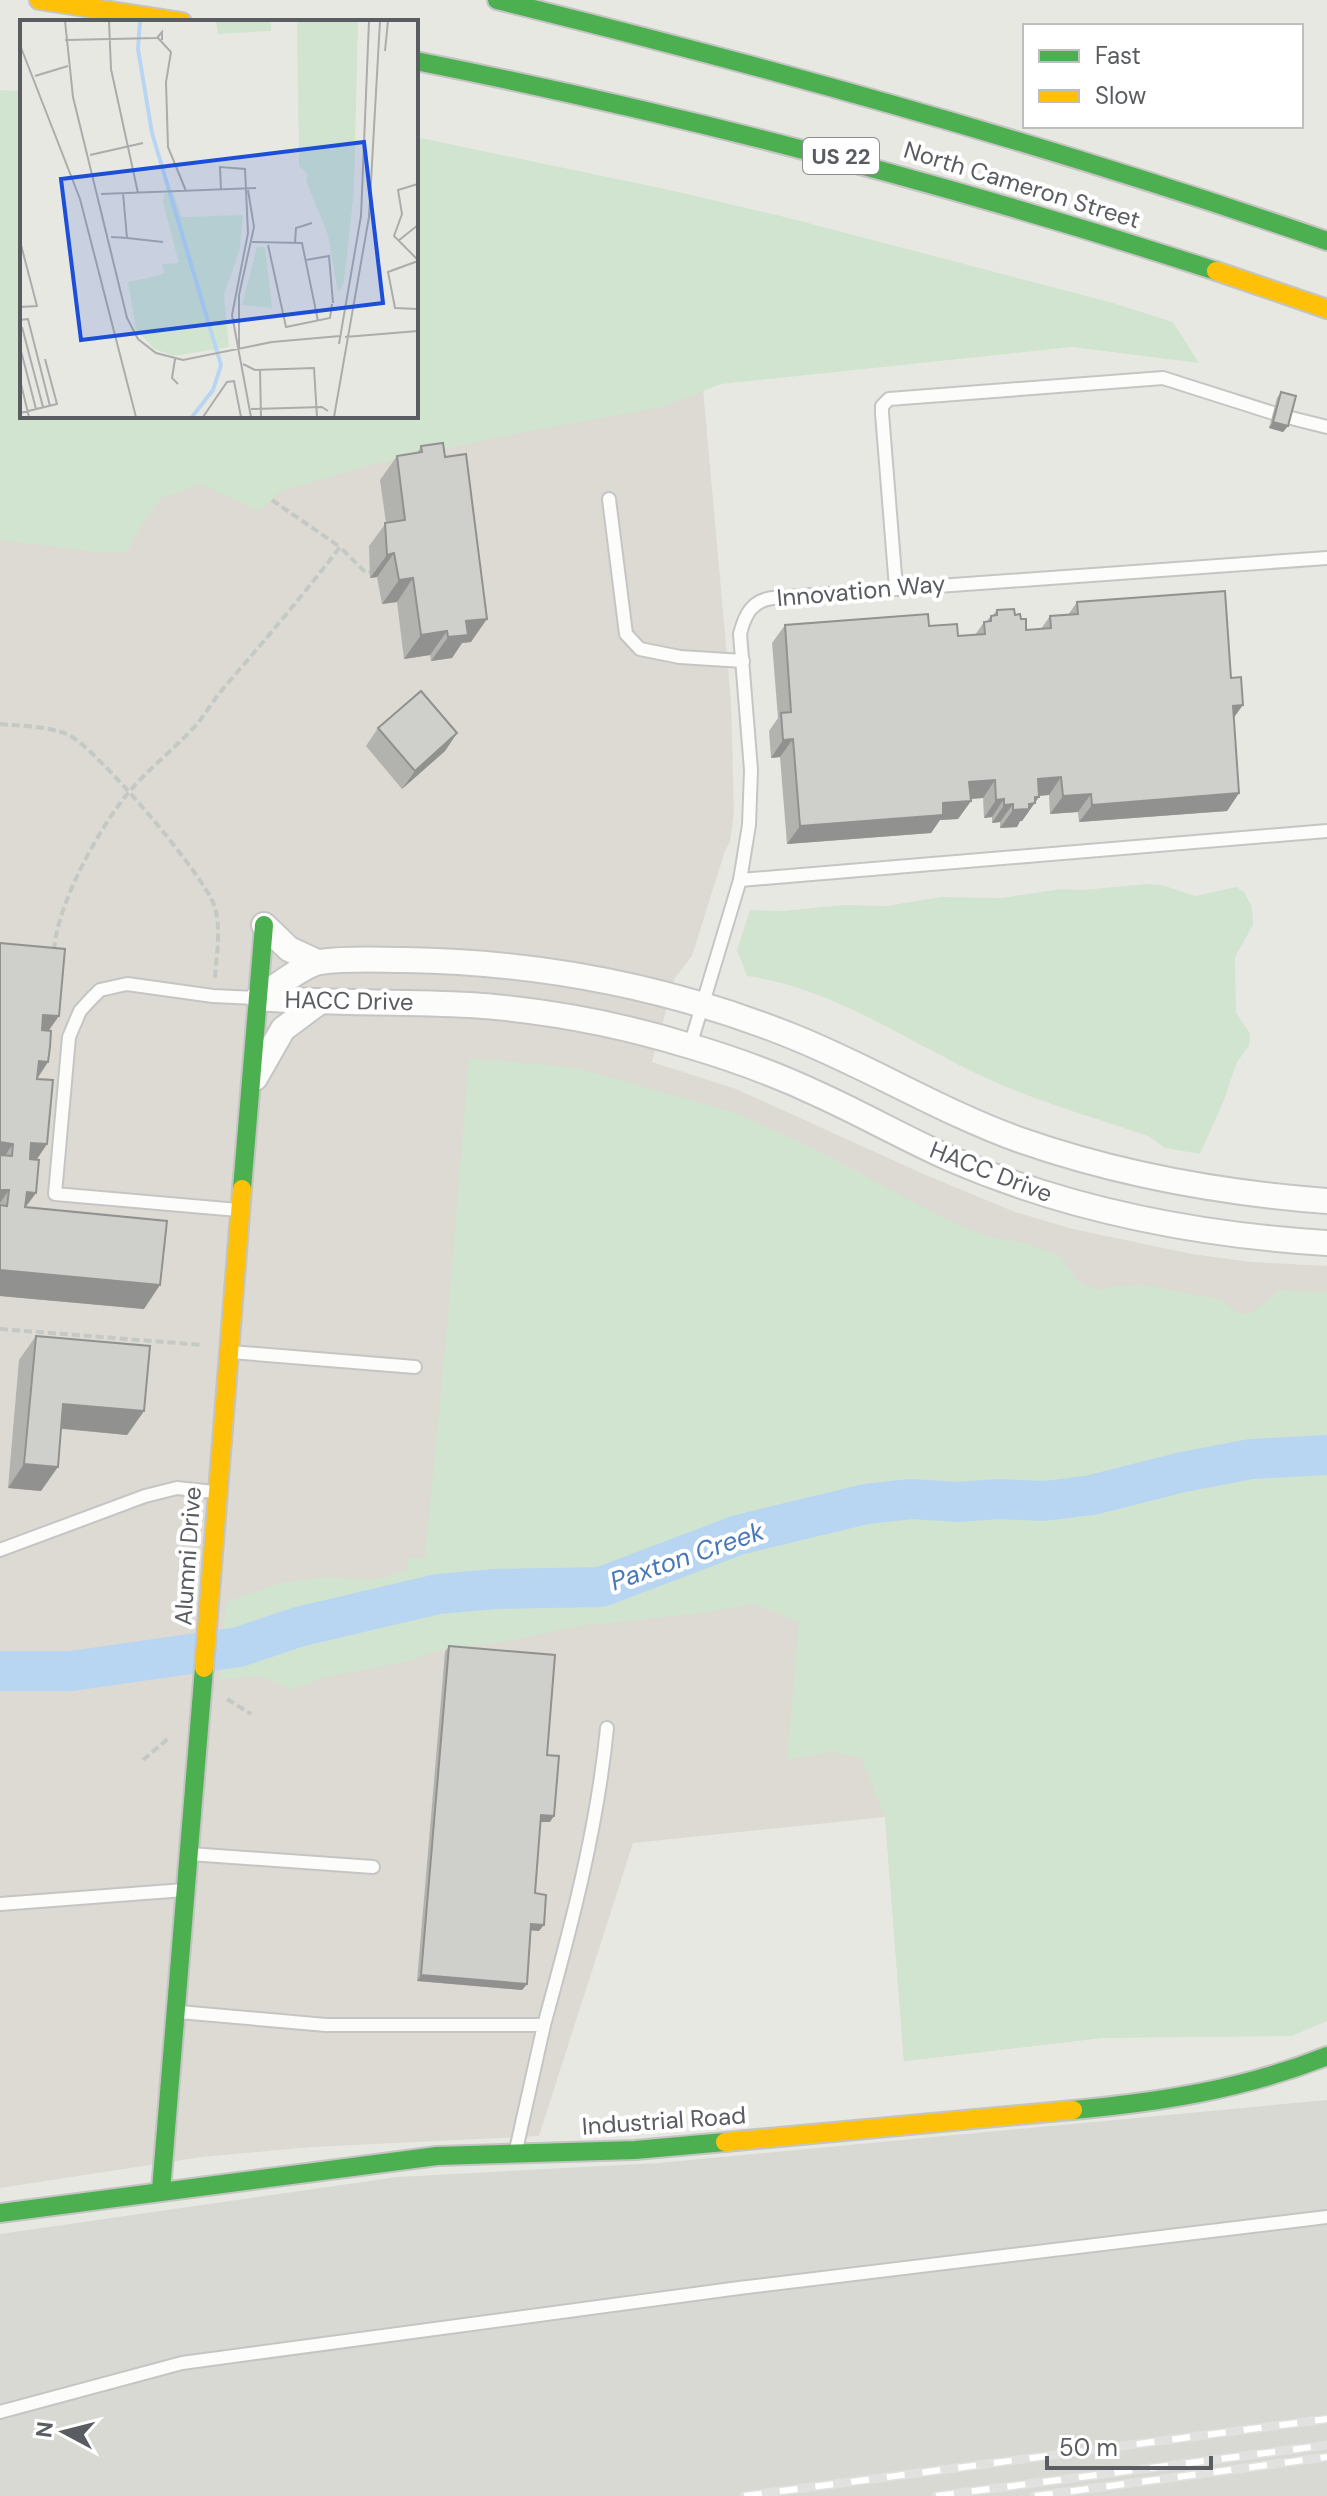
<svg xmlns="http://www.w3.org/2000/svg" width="1327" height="2496" viewBox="0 0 1327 2496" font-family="'DM Sans',sans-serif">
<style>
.industrial{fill:#d9d9d4}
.education{fill:#dcdad2}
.green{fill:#d1e4d0}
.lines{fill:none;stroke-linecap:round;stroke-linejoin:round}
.river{stroke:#b8d6f2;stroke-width:40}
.lane-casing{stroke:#c5c5c5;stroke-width:16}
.street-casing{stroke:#c5c5c5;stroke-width:28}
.fast-casing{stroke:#c4c5c3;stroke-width:22}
.slow-casing{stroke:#c4c5c3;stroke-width:22}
.path{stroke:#c4c9c6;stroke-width:4;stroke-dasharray:8 4;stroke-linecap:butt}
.lane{stroke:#fcfcfb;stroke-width:12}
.street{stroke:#fcfcfb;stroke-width:24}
.fast{stroke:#4caf50;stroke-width:18}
.slow{stroke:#ffc107;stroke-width:18}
.rail-casing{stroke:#e1e1e0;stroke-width:9}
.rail{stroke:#fff;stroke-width:6;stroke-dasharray:18;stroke-linecap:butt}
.wall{fill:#b2b2af}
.shaded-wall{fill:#91918f}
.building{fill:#cfcfcc;stroke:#91918f;stroke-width:2}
.labels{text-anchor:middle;stroke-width:8;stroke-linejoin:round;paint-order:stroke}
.shield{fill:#fff;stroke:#8b8d90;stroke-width:2}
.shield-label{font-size:22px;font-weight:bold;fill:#595c60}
.street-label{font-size:24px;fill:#595c60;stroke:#fff}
.water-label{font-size:26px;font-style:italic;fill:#4878b9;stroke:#fff}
.inset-river{fill:none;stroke:#b8d6f2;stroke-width:4}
.inset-road{fill:none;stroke:#abacab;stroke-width:2}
.view{fill:#1d4ed8;fill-opacity:0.15;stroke:#1d4ed8;stroke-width:4}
.inset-edge{fill:none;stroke:#595c60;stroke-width:4}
</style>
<rect width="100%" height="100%" fill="#e8e8e3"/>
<path class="industrial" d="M1327 2100V2496H0V2234L397 2177 658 2163Z"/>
<path class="education" d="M0 112 22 416H416L689 232 731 701 734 813 730 842 725 851 692 956 675 978 652 1062 736 1089 921 1173 1015 1212 1073 1229 1192 1254 1252 1262 1327 1266V2019L1291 2033 1101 2038 904 2061 885 1817 633 1843 539 2136 312 2147 202 2157 0 2188Z"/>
<g class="green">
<path d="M0 90 22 91V416H416V137L665 189 785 217 1113 303 1173 322 1199 363 1072 347 721 384 662 407 524 432 370 465 281 491 259 511 201 484 161 498 138 530 127 552H98L0 540Z"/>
<path d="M1147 884 1162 885 1195 896 1236 887 1244 892 1252 907 1253 925 1235 957 1236 1013 1250 1033 1249 1046 1237 1062 1224 1100 1200 1154 1165 1148 1148 1136C1100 1120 1050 1105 1004 1086 919 1050 839 989 747 976L737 950 750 910 783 911 844 905 886 906 941 897 1001 898 1061 889 1082 890Z"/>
<path d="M469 1058 577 1068 737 1113 828 1156 949 1221 989 1237 1025 1243 1060 1256 1076 1280 1085 1285 1099 1290 1116 1286 1144 1285 1222 1300 1238 1314 1251 1313 1280 1290 1327 1292V2021L1292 2036 1101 2038 904 2061 885 1817 861 1758 832 1752 787 1759 799 1622 755 1604 702 1613 578 1626 504 1642 441 1649 409 1661 321 1678 292 1690 262 1676 220 1679 226 1602 280 1583 328 1577 363 1580 385 1578 407 1569 408 1558H425L446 1339Z"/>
</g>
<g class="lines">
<path class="river" d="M0 1671H71L239 1647 298 1627 438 1594 495 1589 601 1587 738 1535 866 1504 911 1499 959 1502 998 1499 1044 1501 1092 1495 1183 1472 1251 1459 1327 1455"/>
<defs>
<g id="lane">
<path d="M1287 417 1327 427"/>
<path d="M609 499 626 634 640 649 680 657 743 661"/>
<path d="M896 588 882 413V406L889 399 1163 378 1273 413"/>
<path d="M740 880 1327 831"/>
<path d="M690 1046 740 880 749 825 751 770 740 634C745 614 752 601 772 598L1327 558"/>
<path d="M238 1210 55 1194 69 1037 80 1011 90 1000 100 990 127 984 213 996 258 998"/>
<path d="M231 1352 415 1367"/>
<path d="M0 1550 145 1496 177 1488 214 1492"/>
<path d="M190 1854 373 1867"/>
<path d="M0 1904 184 1890"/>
<path d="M179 2012 326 2025H544L516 2150"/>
<path d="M544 2025C571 1927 597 1830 607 1728"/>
<path d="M0 2412 182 2363 739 2288 1327 2217"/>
</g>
<g id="street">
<path d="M264 925 289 949 317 962"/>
<path d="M258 998C274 989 304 964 320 962 348 958 378 960 405 960 539 962 670 987 794 1037 871 1068 942 1112 1020 1140 1120 1175 1221 1193 1327 1201"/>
<path d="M258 998C329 1004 399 1001 470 1005 544 1010 619 1024 690 1046 734 1059 778 1075 820 1095 864 1115 906 1139 951 1159 1071 1211 1198 1235 1327 1243"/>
<path d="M255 1078 283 1029 318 1003"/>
</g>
<g id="fast">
<path d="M497 0C777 69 1054 146 1327 241"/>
<path d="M416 61C687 115 953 185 1216 271"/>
<path d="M242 1189 264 925"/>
<path d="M1073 2110C1161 2102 1244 2089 1327 2056"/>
<path d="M161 2190 204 1668"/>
<path d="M0 2213 437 2156 635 2150 725 2142"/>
</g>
<g id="slow">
<path d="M39 0 182 22"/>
<path d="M1216 271 1327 309"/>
<path d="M204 1668 242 1189"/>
<path d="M725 2142 1073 2110"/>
</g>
</defs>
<use href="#lane" class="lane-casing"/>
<use href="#street" class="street-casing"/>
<use href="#fast" class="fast-casing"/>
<use href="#slow" class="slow-casing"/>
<g class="path">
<path d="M272 500 340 547"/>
<path d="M0 724C22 726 46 726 67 734 95 746 204 875 214 905 222 928 216 956 215 979"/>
<path d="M54 950C57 905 99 827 129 792 150 767 177 747 198 723 208 710 216 696 227 684 266 639 304 594 340 547L366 573 370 572"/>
<path d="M0 1329 203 1345"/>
<path d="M227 1699 251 1714"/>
<path d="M143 1760 170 1737"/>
</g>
<use href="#lane" class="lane"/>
<use href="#street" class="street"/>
<use href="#fast" class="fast"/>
<use href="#slow" class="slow"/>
<defs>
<g id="rail">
<path d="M744 2496 1327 2419"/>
<path d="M936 2496 1327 2445"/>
<path d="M1035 2496 1327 2457"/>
</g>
</defs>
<use href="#rail" class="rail-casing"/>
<use href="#rail" class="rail"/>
</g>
<g class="wall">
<path d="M1281 392 1288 426 1283 432 1269 428 1277 398Z"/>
<path d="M421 446 471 642 462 643 452 658 431 661 430 655 404 659 397 602 382 604 377 577 370 578 369 546 386 523 380 480 397 456 417 453Z"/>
<path d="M1077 602 1234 718 1239 793 1227 811 1079 822 1078 812 1050 814 1049 795 1039 796 1022 821H1020L1017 827 1000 828V822L992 823V817L984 818 983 798 970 799 971 801 958 819 940 820 931 833 787 844 780 757 771 758 769 731 778 718 772 643 785 625 929 626 958 636 975 635 984 622H986L991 616 993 615 997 610 1015 615 1021 619 1026 630 1041 629 1050 616 1068 615Z"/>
<path d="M378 728 457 733 445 751 402 789 366 746Z"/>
<path d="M0 943 49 1030 48 1062 37 1079 47 1144 36 1160V1193L25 1207 144 1309 0 1296Z"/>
<path d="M36 1336 144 1411 127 1435 61 1429 41 1491 8 1488 19 1360Z"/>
<path d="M449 1646 547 1755 550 1822H541L535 1893 539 1931 531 1930 527 1984 522 1990 417 1981 445 1652Z"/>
</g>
<g class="shaded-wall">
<path d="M1273 422 1288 426 1283 432 1269 428Z"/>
<path d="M394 553 377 577 370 578 387 555Z"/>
<path d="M413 578 397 602 382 604 399 580Z"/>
<path d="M487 619 471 642 462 643 452 658 431 661 448 637 466 621Z"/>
<path d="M447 631 430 655 404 659 421 635Z"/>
<path d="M1243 705 1230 723 1233 706Z"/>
<path d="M457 733 445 751 402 789 415 771Z"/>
<path d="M793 739 780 757 771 758 783 740Z"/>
<path d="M1061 777 1049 795 1025 797 1038 779Z"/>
<path d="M995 780 983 798 957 800 969 782Z"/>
<path d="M1239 793 1227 811 1079 822 1092 805Z"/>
<path d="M1091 794 1078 812 1050 814 1063 796Z"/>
<path d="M1035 797H1039L1022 821H1020L1017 827 1000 828 1013 810 1029 804Z"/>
<path d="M1004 799 992 817 984 818 996 800Z"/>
<path d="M971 801 958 819 940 820 931 833 787 844 800 826 943 803Z"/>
<path d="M1013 804 1000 822 992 823 1004 805Z"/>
<path d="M43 1015 59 1016 42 1040 26 1038Z"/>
<path d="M39 1061 48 1062 32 1086Z"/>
<path d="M0 1142 13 1144 0 1163Z"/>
<path d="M31 1143 47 1144 31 1168 15 1166Z"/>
<path d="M0 1190H9L0 1203Z"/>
<path d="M27 1192 36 1193 19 1216Z"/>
<path d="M0 1270 160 1285 144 1309 0 1296Z"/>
<path d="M63 1404 144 1411 127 1435 47 1427Z"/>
<path d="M24 1464 58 1467 41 1491 8 1488Z"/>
<path d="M541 1815 554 1816 550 1822H537Z"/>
<path d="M531 1924 544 1925 539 1931 527 1930Z"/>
<path d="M421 1975 527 1984 522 1990 417 1981Z"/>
</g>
<g class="building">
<path d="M1281 392 1296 396 1288 426 1273 422Z"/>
<path d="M443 443 445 457 466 454 487 619 466 621 468 635 448 637 447 631 421 635 413 578 399 580 394 553 387 555 385 523 405 520 397 456 422 452 421 446Z"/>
<path d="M1225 591 1231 678 1241 677 1243 705 1233 706 1239 793 1092 805 1091 794 1063 796 1061 777 1038 779 1039 797H1035V803L1029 804V809L1013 810V804L1004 805V799L996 800 995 780 969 782 971 801 943 803V815L800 826 793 739 783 740 781 713 791 712 785 625 928 614 929 626 957 624 958 636 985 634 984 622 991 621V616L997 615V610L1014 609 1015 615 1020 614 1021 619H1026V630L1051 628 1050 616 1078 614 1077 602Z"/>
<path d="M421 691 457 733 415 771 378 728Z"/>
<path d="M0 943 65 949 59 1016 43 1015 42 1030 51 1031 50 1047 48 1062 39 1061 37 1079 53 1080 47 1144 31 1143 30 1159 39 1160 36 1193 27 1192 25 1207 167 1221 160 1285 0 1270V1205L7 1206 9 1190H0V1155L12 1156 13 1144 0 1142Z"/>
<path d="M36 1336 150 1346 144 1411 63 1404 58 1467 24 1464Z"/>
<path d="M449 1646 555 1655 547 1755 559 1756 554 1816 541 1815 535 1893 546 1895 544 1925 531 1924 527 1984 421 1975Z"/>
</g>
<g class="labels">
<rect class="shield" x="803" y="138" width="76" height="36" rx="6"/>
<g class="shield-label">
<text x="841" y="164">US 22</text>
</g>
<g class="street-label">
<text transform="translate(1022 185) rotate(17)" y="8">North Cameron Street</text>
<text transform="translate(861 591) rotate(-5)" y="8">Innovation Way</text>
<text transform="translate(349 1001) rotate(1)" y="8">HACC Drive</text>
<text transform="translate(991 1172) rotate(21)" y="8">HACC Drive</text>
<text transform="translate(188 1556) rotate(-86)" y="8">Alumni Drive</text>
<text transform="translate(664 2121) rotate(-4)" y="8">Industrial Road</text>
</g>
<g class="water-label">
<text transform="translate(687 1556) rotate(-19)" y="9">Paxton Creek</text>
</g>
</g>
<g transform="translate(20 20)">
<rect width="398" height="398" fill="#e8e8e3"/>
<path d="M196 1H251V11L198 14ZM277 1H338L334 171 324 262 318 273 308 215 286 161 288 154 279 146ZM153 173 162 197 223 195 220 228 204 275 209 327 154 336 134 329 116 309 108 262 137 256 144 253 142 244 159 243 143 183 144 174ZM237 227H245L252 288 222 285Z" fill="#d1e4d0"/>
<path class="inset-river" d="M120 1 118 29 132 113 201 345 193 370 172 397"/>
<path class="inset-road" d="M45 1 53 77 107 298 118 319 136 333 163 340 252 322 320 316M89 1 91 49 118 173M138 18 151 32 146 62 148 127 166 171M45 20 137 18 142 12V20M0 25 60 179 116 397M365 31 368 1M15 56 48 46M70 135 123 123M398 164 378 170 382 194 374 216 398 240M201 170 200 147 225 149 228 213 212 295 231 397M81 174 236 168M91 217 107 218 103 173M107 218 143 222M0 221 17 286 0 287M378 221 398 205M232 222 282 223 298 301M275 222 276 208 292 203M248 225 266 307 310 298 312 284M286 240 309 236 313 283M398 241 368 252 375 288 398 289M0 300 8 299 30 386M2 307 23 387M325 317 398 311M319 324 341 196 349 1M0 327 16 389M219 328V275L234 207 228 170M155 339 152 358 158 364M223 344 235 350 294 348 297 397M240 350 241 397M0 360 9 397M231 389 302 387 308 391M0 393 37 384 25 339M183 397 207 362 214 361 221 397M314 397 349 197 360 1"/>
<path class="view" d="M344 122 363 283 61 320 41 159Z"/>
<rect width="398" height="398" class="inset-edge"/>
</g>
<rect x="1023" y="24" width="280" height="104" fill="#ffffff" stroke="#bdbebf" stroke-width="2"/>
<rect x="1039" y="50" width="40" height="12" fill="#4caf50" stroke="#bdbebf" stroke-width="2"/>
<text x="1095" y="64" font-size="24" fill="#595c60">Fast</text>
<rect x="1039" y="90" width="40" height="12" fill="#ffc107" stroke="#bdbebf" stroke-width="2"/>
<text x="1095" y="104" font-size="24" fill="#595c60">Slow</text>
<g transform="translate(64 2432) rotate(277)" stroke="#ffffff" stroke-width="6" paint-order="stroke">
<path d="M0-6L14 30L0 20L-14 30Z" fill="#595c60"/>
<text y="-12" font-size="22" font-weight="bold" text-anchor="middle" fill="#595c60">N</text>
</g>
<path d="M1047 2456v12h164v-12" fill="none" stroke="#595c60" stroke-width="4"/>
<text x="1059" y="2456" font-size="24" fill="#595c60" stroke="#ffffff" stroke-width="6" paint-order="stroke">50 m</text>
</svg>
